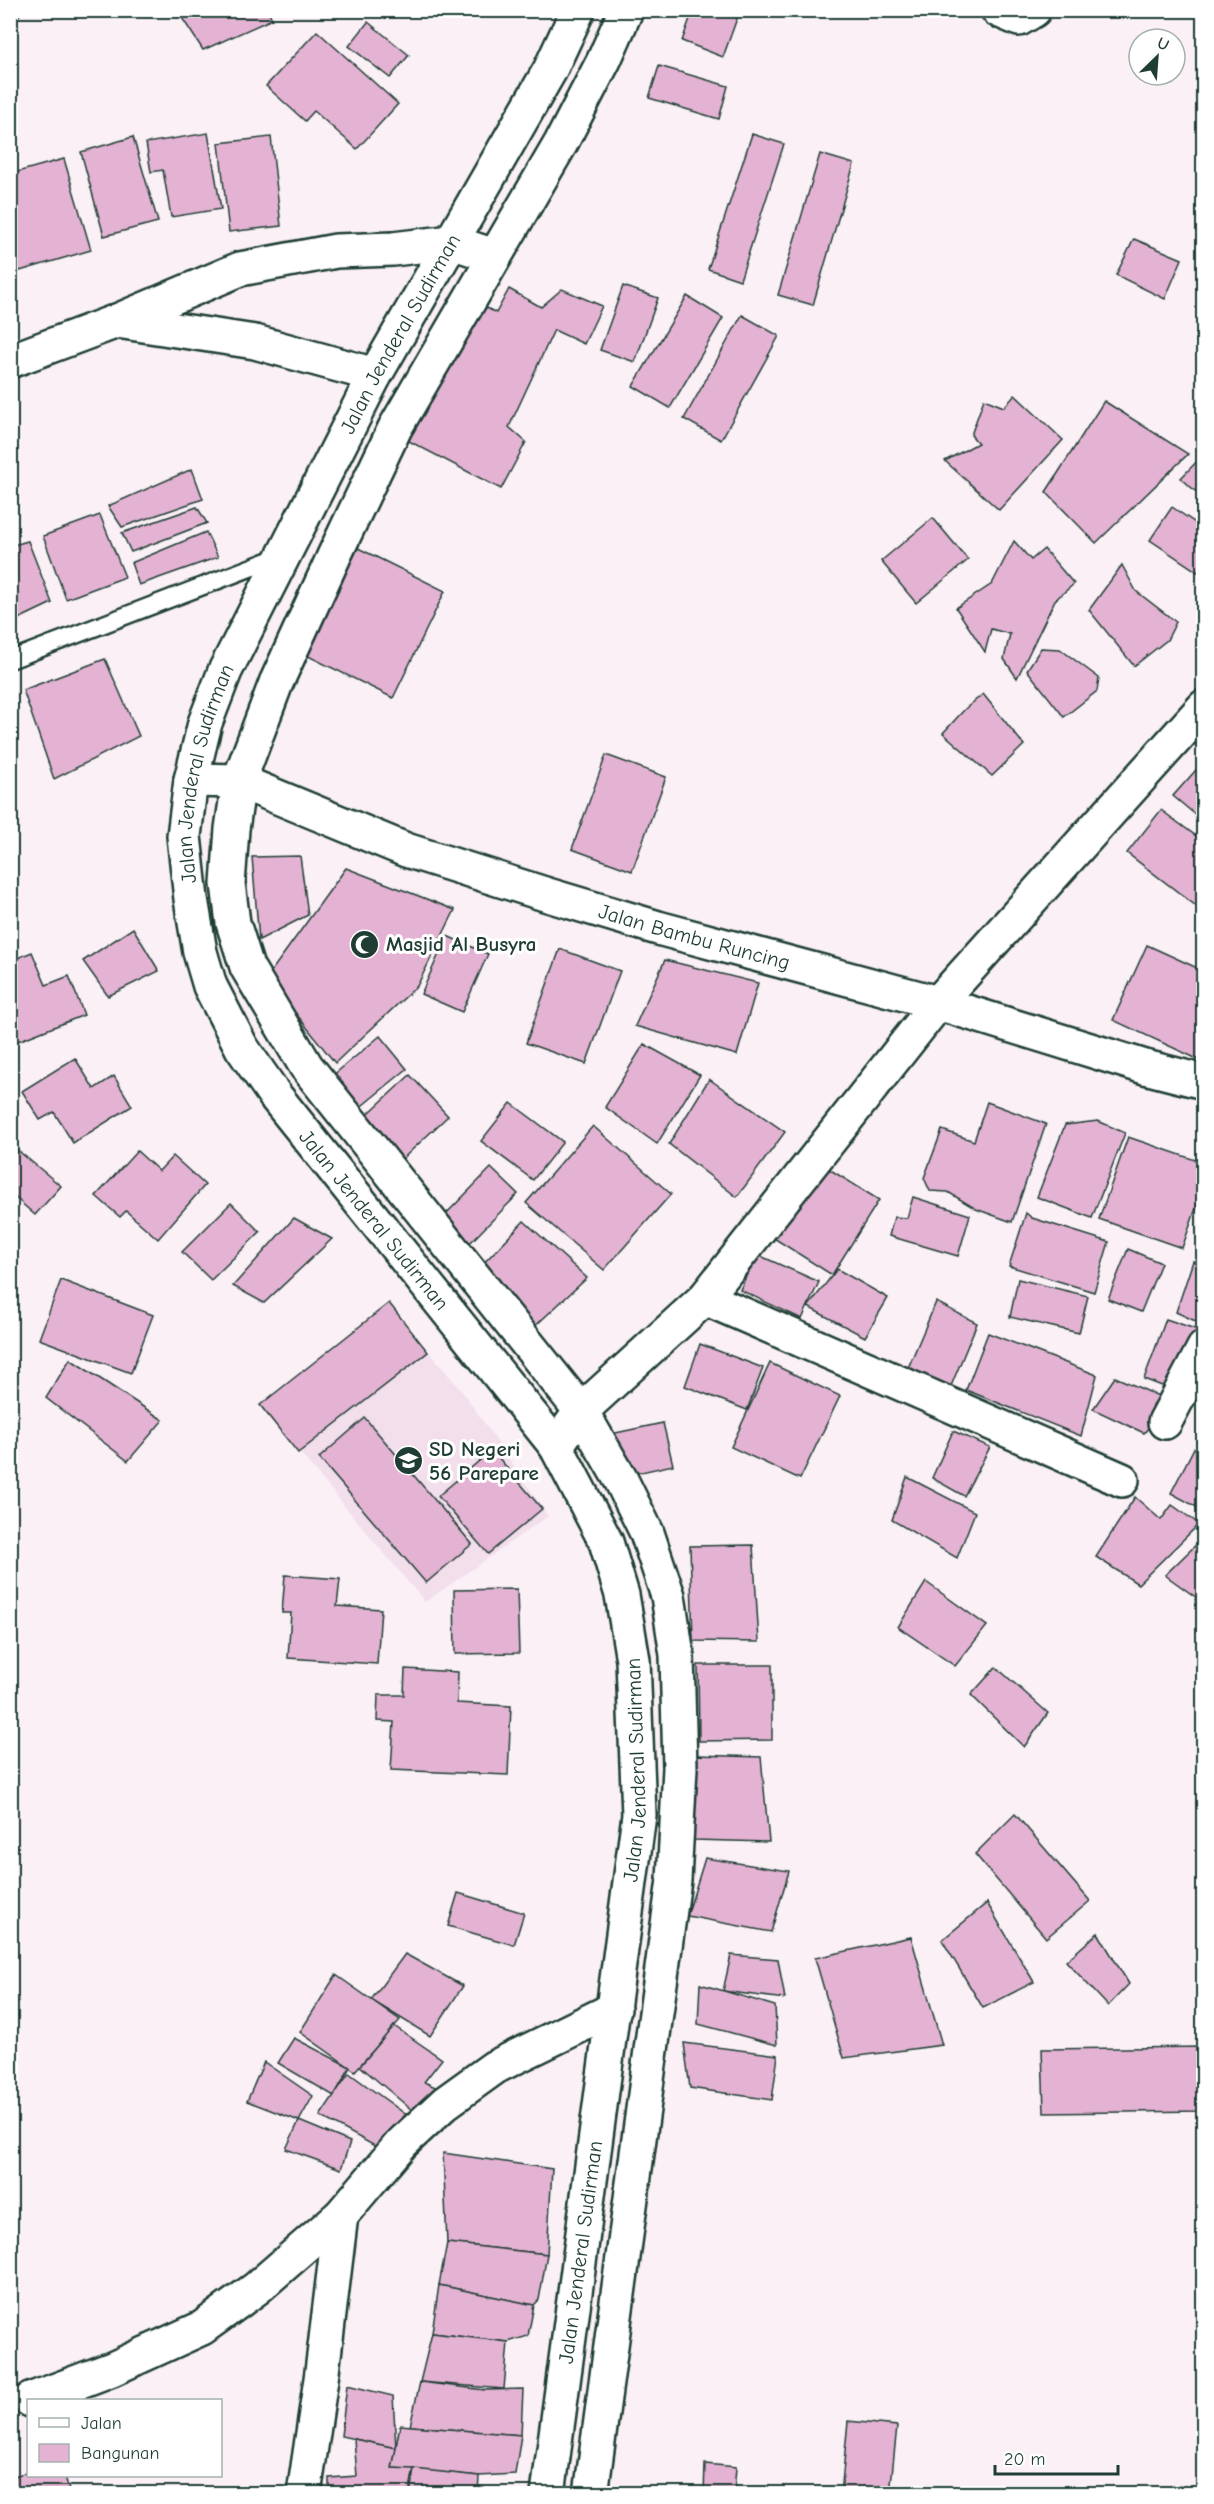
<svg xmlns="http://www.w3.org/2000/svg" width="1214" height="2504" viewBox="0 0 1214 2504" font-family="'Comic Neue',sans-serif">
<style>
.built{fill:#f3deec}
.building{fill:#e4b3d3;stroke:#1f3d34;stroke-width:1.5}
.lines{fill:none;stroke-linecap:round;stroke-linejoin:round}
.service-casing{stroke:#1f3d34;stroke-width:21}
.minor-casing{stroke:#1f3d34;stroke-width:38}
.tertiary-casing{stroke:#1f3d34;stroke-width:38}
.secondary-casing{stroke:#1f3d34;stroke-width:38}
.service{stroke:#fff;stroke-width:16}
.minor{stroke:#fff;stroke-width:33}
.tertiary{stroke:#fff;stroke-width:33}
.secondary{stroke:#fff;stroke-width:33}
.labels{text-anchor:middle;stroke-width:6;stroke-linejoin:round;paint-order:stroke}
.street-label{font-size:21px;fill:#1f3d34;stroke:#fff}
.poi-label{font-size:21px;font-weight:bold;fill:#1f3d34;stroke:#fff;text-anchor:start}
</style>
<rect width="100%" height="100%" fill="#faf0f6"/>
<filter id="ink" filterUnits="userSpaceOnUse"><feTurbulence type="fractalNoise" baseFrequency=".0167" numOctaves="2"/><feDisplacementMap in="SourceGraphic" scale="12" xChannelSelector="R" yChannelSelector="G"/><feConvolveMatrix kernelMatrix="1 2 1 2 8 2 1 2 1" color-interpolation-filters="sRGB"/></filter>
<g filter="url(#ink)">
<path class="built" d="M389 1303 465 1395 548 1516 425 1602 260 1405Z"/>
<g class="building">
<path d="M10 10H22L10 33Z"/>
<path d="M177 10H268L272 19 203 50Z"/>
<path d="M693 10H740L723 57 682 41Z"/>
<path d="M368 22 409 55 390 78 349 46Z"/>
<path d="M317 31 398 104 357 149 314 111 305 121 266 86Z"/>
<path d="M659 66 728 86 719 119 649 98Z"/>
<path d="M208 133 221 209 171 217 163 170 151 172 146 143Z"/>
<path d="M752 134 784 144 740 280 708 269Z"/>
<path d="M133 137 158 222 104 236 81 152Z"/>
<path d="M271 137 281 226 229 232 219 143Z"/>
<path d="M820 154 854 164 813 305 778 295Z"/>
<path d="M64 159 91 250 13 273 10 265V174Z"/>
<path d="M1134 239 1182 259 1165 299 1116 275Z"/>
<path d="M623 286 658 298 635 362 600 350Z"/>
<path d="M509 289 541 307 562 289 602 306 584 344 554 330 509 427 526 442 501 489 405 439 476 302 496 313Z"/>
<path d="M687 296 723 318 670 408 633 386Z"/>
<path d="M742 315 779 336 721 440 684 419Z"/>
<path d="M1015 395 1063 440 999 510 945 461 978 443 971 435 984 399 1004 407Z"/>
<path d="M1104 401 1188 454 1096 543 1046 492Z"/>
<path d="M1204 454V499L1181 478Z"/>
<path d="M192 469 203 499 122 527 108 506Z"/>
<path d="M197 507 207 523 131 552 122 533Z"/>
<path d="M1172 507 1204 529V576L1150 540Z"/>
<path d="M100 515 125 577 66 599 43 536Z"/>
<path d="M933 518 968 560 916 603 881 561Z"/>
<path d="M206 532 218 557 139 585 131 563Z"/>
<path d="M28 541 52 603 10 623V546Z"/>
<path d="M1014 541 1031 560 1044 549 1074 584 1055 600 1017 678 1004 659 1010 634 991 629 985 652 956 608 992 584Z"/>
<path d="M354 546 445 591 393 698 302 653Z"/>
<path d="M1122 565 1136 591 1176 622 1167 640 1134 666 1089 610Z"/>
<path d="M1041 648 1060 649 1099 678 1097 691 1064 717 1027 670Z"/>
<path d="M105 659 139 736 54 779 23 690Z"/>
<path d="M983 694 1024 745 992 776 943 733 965 709Z"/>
<path d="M606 755 666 777 632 871 572 849Z"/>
<path d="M1204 761V822L1173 796Z"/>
<path d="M1161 810 1204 842V912L1127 853Z"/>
<path d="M300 856 308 915 259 940 252 857Z"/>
<path d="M346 868 455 910 417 986 335 1063 267 977Z"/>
<path d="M133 928 159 971 108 996 83 961Z"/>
<path d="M447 936 488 954 462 1012 421 994Z"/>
<path d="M1147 945 1204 971V1062L1113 1020Z"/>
<path d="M560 949 620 971 586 1064 526 1043Z"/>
<path d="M32 952 46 985 69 976 84 1015 13 1043 10 1038V961Z"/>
<path d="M665 960 758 983 737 1055 635 1026Z"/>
<path d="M380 1036 407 1069 358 1109 331 1077Z"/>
<path d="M644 1044 700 1075 657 1144 605 1107Z"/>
<path d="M75 1058 94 1089 114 1076 132 1106 73 1143 54 1112 40 1120 22 1091Z"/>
<path d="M410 1075 448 1116 396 1165 357 1124Z"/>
<path d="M709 1079 785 1132 737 1197 669 1144Z"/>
<path d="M987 1102 1046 1124 1012 1222 976 1209 948 1192 930 1191 924 1178 942 1130 974 1141Z"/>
<path d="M511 1103 563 1142 533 1180 481 1141Z"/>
<path d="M1098 1121 1125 1133 1092 1218 1037 1197 1065 1125Z"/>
<path d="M593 1126 671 1194 604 1270 526 1203Z"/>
<path d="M1128 1137 1204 1163V1186L1182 1248 1099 1219Z"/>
<path d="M10 1144 61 1186 35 1215 10 1193Z"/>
<path d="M137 1151 159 1171 173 1156 205 1185 158 1239 126 1211 120 1217 96 1196Z"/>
<path d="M816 1161 879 1200 832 1275 769 1235Z"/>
<path d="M491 1168 518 1194 469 1244 442 1218Z"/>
<path d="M913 1197 970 1215 958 1256 889 1236 894 1217 907 1218Z"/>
<path d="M231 1203 260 1232 211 1280 182 1252Z"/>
<path d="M1026 1213 1032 1218 1109 1242 1094 1292 1009 1266Z"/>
<path d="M294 1218 332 1239 264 1303 233 1286Z"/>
<path d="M524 1221 587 1278 534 1327 478 1269Z"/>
<path d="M1128 1249 1161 1263 1141 1312 1108 1299Z"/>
<path d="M756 1254 819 1282 802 1319 740 1290Z"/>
<path d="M1193 1261 1204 1265V1325L1176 1312Z"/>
<path d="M837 1269 888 1298 865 1337 808 1307Z"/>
<path d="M1018 1279 1088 1296 1079 1333 1010 1317Z"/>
<path d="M61 1280 153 1315 131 1373 39 1339Z"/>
<path d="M936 1302 977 1323 949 1391 908 1368Z"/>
<path d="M389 1303 428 1352 298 1453 260 1405Z"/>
<path d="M1166 1319 1201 1331 1175 1391 1144 1379Z"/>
<path d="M988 1333 1097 1375 1081 1436 966 1390Z"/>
<path d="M700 1344 763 1368 747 1410 685 1386Z"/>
<path d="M70 1359 163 1420 128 1461 46 1398Z"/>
<path d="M770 1363 840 1396 800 1479 731 1447Z"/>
<path d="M1115 1377 1170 1401 1144 1433 1093 1409Z"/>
<path d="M365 1418 472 1544 426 1583 319 1458Z"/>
<path d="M663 1423 673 1465 628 1475 606 1435Z"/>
<path d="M953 1431 990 1447 964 1496 932 1478Z"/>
<path d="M1194 1448 1204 1453V1511L1171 1493Z"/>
<path d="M492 1450 542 1509 488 1554 438 1496Z"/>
<path d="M907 1477 975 1512 957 1558 892 1520Z"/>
<path d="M1135 1497 1161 1520 1172 1505 1199 1524 1138 1584 1096 1557Z"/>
<path d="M1204 1537V1603L1165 1575Z"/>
<path d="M753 1545 759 1642 693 1641 690 1546Z"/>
<path d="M285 1575 340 1579 337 1606 381 1609 377 1664 288 1658 291 1613H282Z"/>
<path d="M926 1582 987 1626 955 1666 898 1627Z"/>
<path d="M517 1589 519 1653 455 1654 454 1590Z"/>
<path d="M698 1665H772V1740L699 1741Z"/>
<path d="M996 1667 1048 1713 1024 1747 971 1695Z"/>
<path d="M405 1669 458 1672 457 1703 511 1706 508 1775 391 1770 394 1722 377 1721 378 1695H404Z"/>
<path d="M696 1755 761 1757 769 1842 693 1840Z"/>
<path d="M1015 1814 1090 1901 1046 1938 975 1854Z"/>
<path d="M705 1858 789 1871 771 1932 687 1916Z"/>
<path d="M458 1893 524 1913 514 1945 448 1926Z"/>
<path d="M987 1903 1034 1982 983 2008 942 1940Z"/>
<path d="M1098 1933 1129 1984 1108 2006 1066 1961Z"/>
<path d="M911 1937 942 2045 844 2058 815 1958Z"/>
<path d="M405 1954 463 1986 430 2036 371 2000Z"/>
<path d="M731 1955 778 1959 785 1999 723 1991Z"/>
<path d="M336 1975 400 2020 355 2071 300 2032Z"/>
<path d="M700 1984 775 2006 777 2045 698 2024Z"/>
<path d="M394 2026 442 2059 424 2082 440 2089 420 2117 360 2066Z"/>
<path d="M294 2038 350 2067 334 2096 278 2063Z"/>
<path d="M684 2043 778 2055 772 2100 690 2088Z"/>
<path d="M1204 2047V2111L1044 2113 1042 2049Z"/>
<path d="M264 2062 313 2096 299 2121 247 2101Z"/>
<path d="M349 2073 408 2116 391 2155 320 2116Z"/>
<path d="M299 2121 350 2142 341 2169 286 2149Z"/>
<path d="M443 2153 552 2169 547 2254 447 2243Z"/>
<path d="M447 2243 547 2254 539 2300 534 2305 439 2285Z"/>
<path d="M439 2285 534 2305 528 2336 508 2342 432 2333Z"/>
<path d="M432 2333 508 2342 504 2389 420 2382Z"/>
<path d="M420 2382 485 2390 523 2389 521 2435 410 2426Z"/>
<path d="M347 2385 393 2396 396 2448 341 2436Z"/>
<path d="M848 2421 897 2426 890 2494H841Z"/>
<path d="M400 2425 521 2435 515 2474 479 2476 392 2468Z"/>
<path d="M354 2439 396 2448 392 2468 414 2469 409 2494H329V2478L357 2476Z"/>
<path d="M705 2464 736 2467 734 2494H704Z"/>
<path d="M414 2469 479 2476 478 2494H410Z"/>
<path d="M28 2472V2476H65L70 2494H10V2477Z"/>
</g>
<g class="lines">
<defs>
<path id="service" d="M10 660 281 556"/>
<g id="minor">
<path d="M998 10 1019 19 1034 10"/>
<path d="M117 321 255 342 375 375"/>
<path d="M10 361 117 321 240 269 336 251 393 249 452 242 494 256"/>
<path d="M705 1298 1122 1480"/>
<path d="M1165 1422 1204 1348"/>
<path d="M556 1446 581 1411 705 1298 938 1003 1204 707"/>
<path d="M30 2400 112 2369 202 2328 257 2288 341 2215 402 2143 445 2103 495 2067 614 2009"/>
<path d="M304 2494 322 2372 341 2215"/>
</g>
<g id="tertiary">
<path id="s1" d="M191 780 239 781 406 850 548 895 658 928 938 1003 1145 1067 1204 1082"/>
</g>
<g id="secondary">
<path id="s2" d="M548 2494 639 1815 633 1660 622 1595 606 1542 556 1446 276 1097 242 1048 210 986 200 952 191 899 184 836 191 780 205 723 225 671 375 375 550 70 578 10"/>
<path d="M591 2494 674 1880 680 1768 677 1655 668 1596 647 1533 621 1480 581 1411 306 1066 247 967 233 923 228 884 232 829 239 781 276 683 335 554 395 428 561 143 604 60 626 10"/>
</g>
</defs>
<use href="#service" class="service-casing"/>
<use href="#minor" class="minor-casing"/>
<use href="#tertiary" class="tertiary-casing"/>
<use href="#secondary" class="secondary-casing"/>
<use href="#service" class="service"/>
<use href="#minor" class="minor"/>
<use href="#tertiary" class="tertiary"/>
<use href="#secondary" class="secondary"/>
</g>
</g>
<defs>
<symbol id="mosque-disc" viewBox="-11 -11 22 22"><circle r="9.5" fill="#1f3d34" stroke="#fff"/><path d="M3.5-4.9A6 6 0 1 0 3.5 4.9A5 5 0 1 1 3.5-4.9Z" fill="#fff"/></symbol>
<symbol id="school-disc" viewBox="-11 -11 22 22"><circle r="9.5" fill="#1f3d34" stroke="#fff"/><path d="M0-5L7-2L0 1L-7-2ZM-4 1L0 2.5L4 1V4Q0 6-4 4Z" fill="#fff"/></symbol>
</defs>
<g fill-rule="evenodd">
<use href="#mosque-disc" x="348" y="928" width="33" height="33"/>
<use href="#school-disc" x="392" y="1444" width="33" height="33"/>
</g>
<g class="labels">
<g class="street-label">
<text dy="7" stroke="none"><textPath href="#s2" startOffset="2350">Jalan Jenderal Sudirman</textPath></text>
<text dy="7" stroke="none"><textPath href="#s2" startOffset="1864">Jalan Jenderal Sudirman</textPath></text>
<text dy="7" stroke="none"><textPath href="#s1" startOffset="530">Jalan Bambu Runcing</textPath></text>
<text transform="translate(374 1220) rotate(51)" y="7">Jalan Jenderal Sudirman</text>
<text dy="7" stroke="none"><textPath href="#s2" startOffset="730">Jalan Jenderal Sudirman</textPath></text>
<text dy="7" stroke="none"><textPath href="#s2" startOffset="244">Jalan Jenderal Sudirman</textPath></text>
</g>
<g class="poi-label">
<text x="386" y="951">Masjid Al Busyra</text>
<text x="429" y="1456">SD Negeri<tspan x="429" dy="24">56 Parepare</tspan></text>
</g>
</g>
<rect width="1214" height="2504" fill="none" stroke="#fff" stroke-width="36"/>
<rect x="18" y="18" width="1178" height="2468" fill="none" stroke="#1f3d34" stroke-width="2" filter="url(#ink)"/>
<rect x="27" y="2399" width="195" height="78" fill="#ffffff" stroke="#a5b1ae" stroke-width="1.5"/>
<rect x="39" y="2418" width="30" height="9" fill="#ffffff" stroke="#a5b1ae" stroke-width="1.5"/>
<text x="81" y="2429" font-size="18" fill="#1f3d34">Jalan</text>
<rect x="39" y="2444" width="30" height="18" fill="#e4b3d3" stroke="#a5b1ae" stroke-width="1.5"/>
<text x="81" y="2459" font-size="18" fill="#1f3d34">Bangunan</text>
<g transform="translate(1157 57) rotate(25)"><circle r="28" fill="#ffffff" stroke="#a5b1ae" stroke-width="1.5"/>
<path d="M0-4.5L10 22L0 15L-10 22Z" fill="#1f3d34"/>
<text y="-9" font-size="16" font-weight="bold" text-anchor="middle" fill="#1f3d34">U</text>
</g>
<path d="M995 2465v9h123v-9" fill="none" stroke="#1f3d34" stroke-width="3"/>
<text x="1004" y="2465" font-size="18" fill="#1f3d34" stroke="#ffffff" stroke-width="4.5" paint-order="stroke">20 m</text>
</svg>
